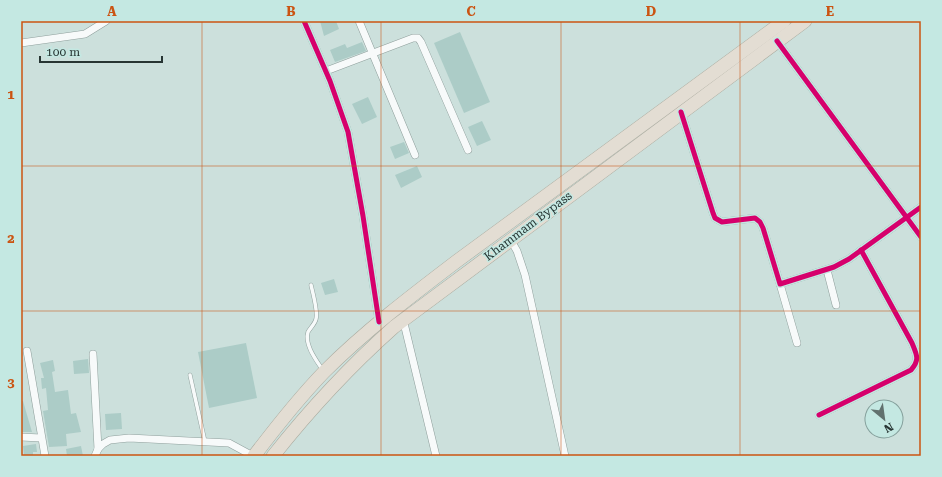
<svg xmlns="http://www.w3.org/2000/svg" width="942" height="477" viewBox="0 0 942 477" font-family="'Roboto Serif',serif">
<style>
.building{fill:#acccc7}
.lines{fill:none;stroke-linecap:round;stroke-linejoin:round}
.lane-casing{stroke:#8f9f9c;stroke-width:4.5}
.street-casing{stroke:#8f9f9c;stroke-width:8}
.highway-casing{stroke:#aaaa9e;stroke-width:14}
.lane{stroke:#f7fafa;stroke-width:3.5}
.street{stroke:#f7fafa;stroke-width:7}
.highway{stroke:#e3ddd3;stroke-width:13}
.cycleway-casing{stroke:#c4e8e2;stroke-width:8}
.cycleway{stroke:#d6006c;stroke-width:5}
.grid{fill:none;stroke:#cb5412;stroke-width:1;stroke-opacity:0.55}
.labels{text-anchor:middle;stroke-width:3;stroke-linejoin:round;paint-order:stroke}
.street-label{font-size:12px;fill:#273533;stroke:#c4e8e2}
.neatline{fill:none;stroke:#cb5412;stroke-width:1.5}
.grid-label{font-size:13px;text-anchor:middle;font-weight:bold;fill:#cb5412}
</style>
<rect width="100%" height="100%" fill="#cce0dc"/>
<g class="building">
<path d="M320 21H336L339 29 324 36Z"/>
<path d="M460 32 490 102 464 113 434 43Z"/>
<path d="M362 42 366 51 335 62 330 50 345 44 347 48Z"/>
<path d="M368 97 377 117 362 124 352 104Z"/>
<path d="M482 121 491 140 477 146 468 127Z"/>
<path d="M404 142 409 153 395 159 390 147Z"/>
<path d="M417 166 422 177 401 188 395 175Z"/>
<path d="M334 279 338 292 325 295 321 283Z"/>
<path d="M246 343 257 398 209 408 198 352Z"/>
<path d="M88 359 89 373 74 374 73 361Z"/>
<path d="M53 360 55 371 52 372 55 392 68 390 71 414 76 413 81 432 66 434 67 446 49 447 43 411 48 410 46 388 42 389 41 378H44L40 363Z"/>
<path d="M21 401H23L32 432H21Z"/>
<path d="M121 413 122 429 106 430 105 414Z"/>
<path d="M36 444 37 452H33V456H24L23 446Z"/>
<path d="M81 446 83 456H67L66 449Z"/>
</g>
<g class="lines">
<defs>
<g id="lane">
<path d="M311 285C313 294 318 311 316 319 315 324 310 328 308 332 304 344 316 360 322 369"/>
<path d="M190 375 205 442"/>
</g>
<g id="street">
<path d="M304 21 330 81 348 132 363 216 379 322"/>
<path d="M359 21 415 155"/>
<path d="M777 41 921 237"/>
<path d="M21 43 85 34 106 21"/>
<path d="M326 71 413 38H418L421 42 468 150"/>
<path d="M681 112 713 213 715 218 722 222 755 218 760 222 763 228 780 284 834 267 849 259 921 207"/>
<path d="M510 239 517 251 525 275 565 456"/>
<path d="M827 270 836 305"/>
<path d="M780 284 797 343"/>
<path d="M403 319 436 456"/>
<path d="M27 351 45 456"/>
<path d="M93 354 98 449"/>
<path d="M819 415 911 370C920 360 917 355 912 343L861 250"/>
<path d="M21 437 41 438"/>
<path d="M95 456 98 449 103 444 110 440 129 438 229 443 253 456"/>
</g>
<g id="highway">
<path d="M254 456C276 427 299 398 324 372 365 331 411 296 457 261L784 21"/>
<path d="M273 456C311 408 348 368 394 327L805 21"/>
</g>
</defs>
<use href="#lane" class="lane-casing"/>
<use href="#street" class="street-casing"/>
<use href="#highway" class="highway-casing"/>
<use href="#lane" class="lane"/>
<use href="#street" class="street"/>
<use href="#highway" class="highway"/>
<defs>
<g id="cycleway">
<path d="M304 21 330 81 348 132 363 216 379 322"/>
<path d="M777 41 921 237"/>
<path d="M681 112 713 213 715 218 722 222 755 218 760 222 763 228 780 284 834 267 849 259 921 207"/>
<path d="M819 415 911 370C920 360 917 355 912 343L861 250"/>
</g>
</defs>
<use href="#cycleway" class="cycleway-casing"/>
<use href="#cycleway" class="cycleway"/>
</g>
<path class="grid" d="M202 21V456M381 21V456M561 21V456M740 21V456M21 166H921M21 311H921"/>
<g class="labels">
<g class="street-label">
<text transform="translate(528 226) rotate(-37)" y="4">Khammam Bypass</text>
</g>
</g>
<rect width="942" height="477" fill="none" stroke="#c4e8e2" stroke-width="44"/>
<g transform="translate(884 419) rotate(151)"><circle r="19" fill="#c4e8e2" stroke="#85a09c"/>
<path d="M0-3L7 15L0 10L-7 15Z" fill="#61716e"/>
<text y="-6" font-size="11" font-weight="bold" text-anchor="middle" fill="#273533">N</text>
</g>
<path d="M40 56v6h122v-6" fill="none" stroke="#273533" stroke-width="2"/>
<text x="46" y="56" font-size="12" fill="#273533" stroke="#c4e8e2" stroke-width="3" paint-order="stroke">100 m</text>
<rect x="22" y="22" width="898" height="433" class="neatline"/>
<g class="grid-label">
<text x="112" y="16">A</text>
<text x="291" y="16">B</text>
<text x="471" y="16">C</text>
<text x="651" y="16">D</text>
<text x="830" y="16">E</text>
<text x="11" y="99">1</text>
<text x="11" y="243">2</text>
<text x="11" y="387">3</text>
</g>
</svg>
